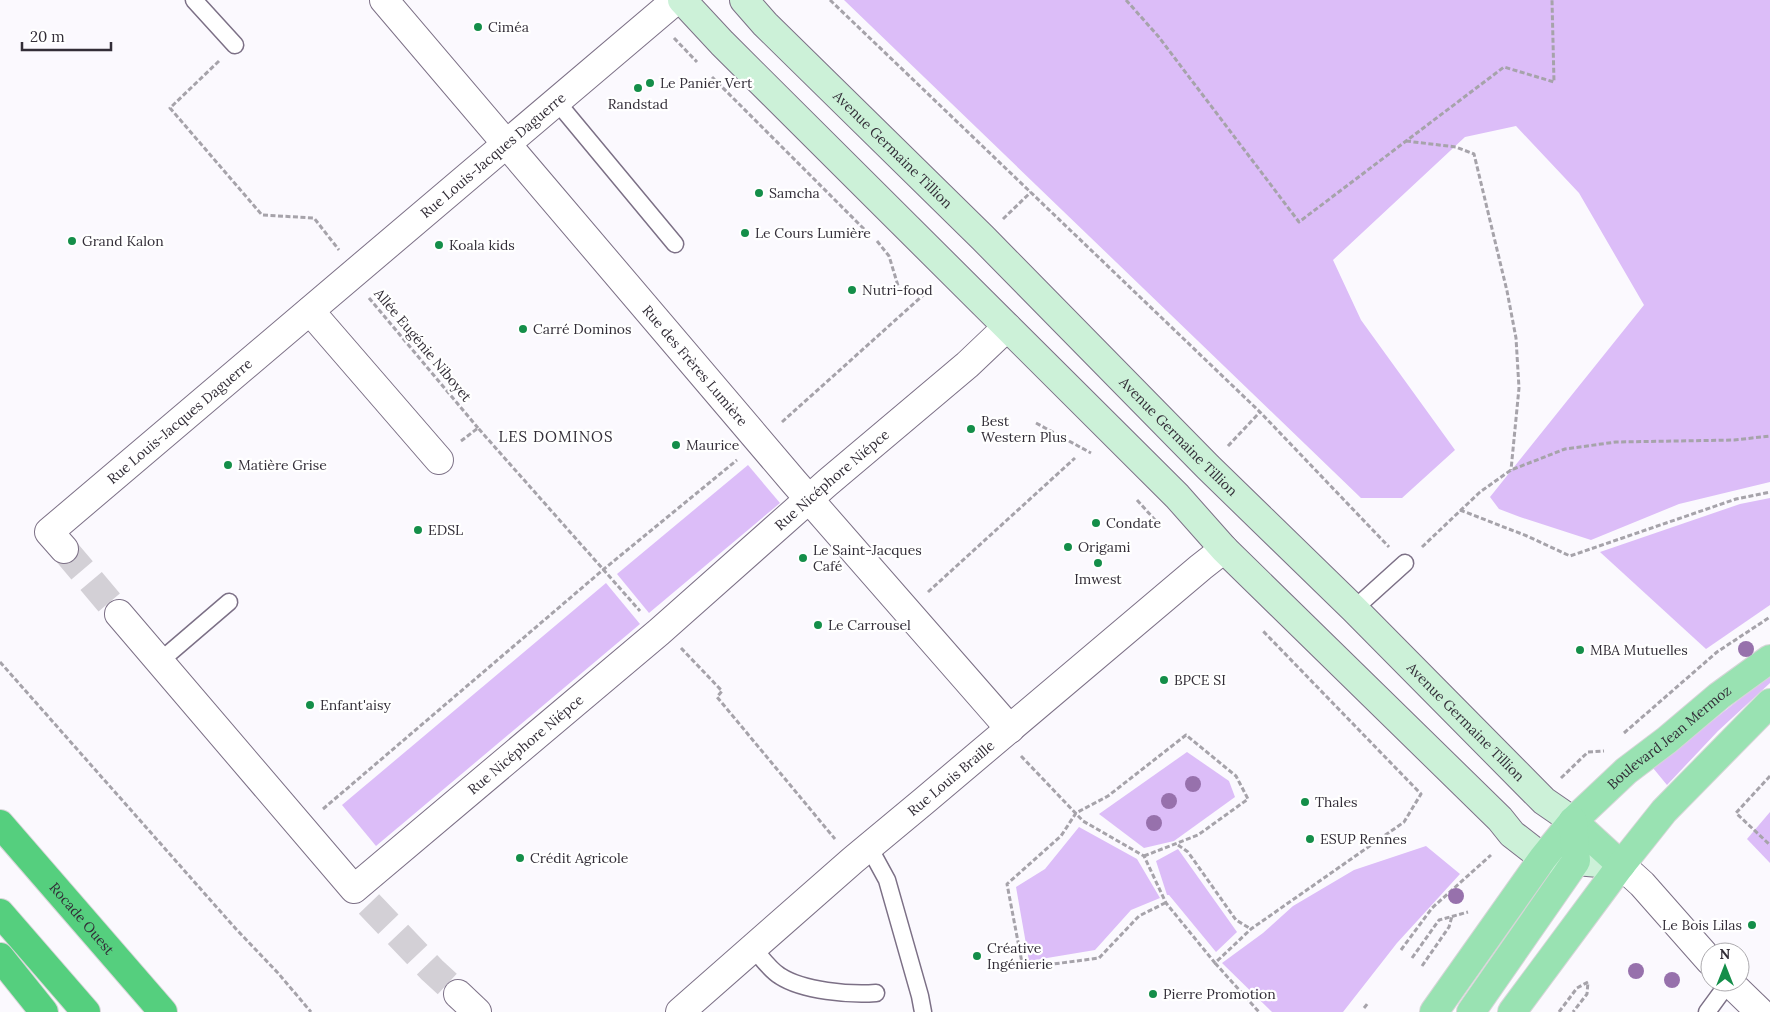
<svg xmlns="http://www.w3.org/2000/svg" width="1770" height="1012" viewBox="0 0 1770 1012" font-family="Lora,serif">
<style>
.green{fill:#dcbdf8}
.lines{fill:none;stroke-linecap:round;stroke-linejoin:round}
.street-tunnel{stroke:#d3d0d6;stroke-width:28;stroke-dasharray:28 14;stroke-linecap:butt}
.lane-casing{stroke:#7c7086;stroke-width:19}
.street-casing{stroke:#7c7086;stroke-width:30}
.secondary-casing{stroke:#7c7086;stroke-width:30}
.primary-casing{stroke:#d6d5d7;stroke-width:30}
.highway-casing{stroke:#d6d5d7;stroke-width:30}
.path{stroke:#a6a3aa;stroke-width:3;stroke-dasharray:5 2.5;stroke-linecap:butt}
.lane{stroke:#fff;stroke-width:16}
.street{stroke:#fff;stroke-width:28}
.secondary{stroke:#ccf1d8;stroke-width:28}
.primary{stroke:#99e2b2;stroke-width:28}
.highway{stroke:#55cf7e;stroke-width:28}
.tree{fill:#9771ac}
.poi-dot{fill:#148e49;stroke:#fff;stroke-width:2}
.labels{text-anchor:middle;stroke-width:4.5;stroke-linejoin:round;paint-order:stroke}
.poi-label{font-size:14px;fill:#322d37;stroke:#fff;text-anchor:start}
.street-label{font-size:14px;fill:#322d37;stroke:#fff}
.neighbourhood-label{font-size:15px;letter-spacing:1px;fill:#322d37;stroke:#fff}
</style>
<rect width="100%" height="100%" fill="#fbf9fe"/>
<g class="green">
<path d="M844 0H1770V482L1679 504 1591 540 1520 517 1499 509 1490 497 1644 305 1579 193 1516 126 1465 137 1333 260 1361 320 1455 450 1402 498H1361Z"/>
<path d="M748 465 780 503 649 613 617 574Z"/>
<path d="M1770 498V605L1706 649 1600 552 1740 504Z"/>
<path d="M606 583 640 624 376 846 342 805Z"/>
<path d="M1770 675V683L1718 731 1667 785 1653 768Z"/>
<path d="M1187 752 1229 781 1235 797 1174 841 1144 848 1099 814Z"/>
<path d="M1770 812V863L1747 839Z"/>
<path d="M1079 827 1137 859 1160 898 1131 910 1095 950 1029 961 1016 887 1045 869Z"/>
<path d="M1426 846 1460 874 1397 943 1343 1012H1272L1222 963 1263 933 1293 906 1354 870Z"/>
<path d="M1178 849 1237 932 1216 952 1169 895H1167L1156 861Z"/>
</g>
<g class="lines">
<g class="street-tunnel">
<path d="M64 549 119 614"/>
<path d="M369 904 432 970 458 994"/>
</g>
<defs>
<g id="lane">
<path d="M194 0 235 45"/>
<path d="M557 102 675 244"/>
<path d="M1354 609 1405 563"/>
<path d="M159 662 229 602"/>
<path d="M869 847 887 880 920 996 923 1012"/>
<path d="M753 948C761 957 770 970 780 976 803 991 850 995 876 993"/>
<path d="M1707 1012 1729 982"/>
</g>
<g id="street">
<path id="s1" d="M384 0 794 482 1010 729"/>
<path d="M310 311 439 460"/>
<path id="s2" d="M64 549 49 532 676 0"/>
<path id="s3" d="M119 614 354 889 659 632 827 483 967 365 1007 327"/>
<path d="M1621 865 1642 884 1710 961"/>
<path d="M1729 982 1760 1012"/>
<path d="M458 994 477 1012"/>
<path id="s4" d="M680 1012 853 860 924 801 1201 567 1224 549"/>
</g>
<g id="secondary">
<path d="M682 0 722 43 1177 496 1224 549 1500 819 1512 834 1543 858 1621 865"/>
<path id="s5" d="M744 0 765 24 983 238 1208 467 1354 609 1544 801 1573 821"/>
</g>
<g id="primary">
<path d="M1573 821 1621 865"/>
<path id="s6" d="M1434 1012 1543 858 1573 821 1626 771 1667 740 1719 696 1770 659"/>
<path d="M1471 1012 1576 861 1573 821"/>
<path d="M1512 1012 1621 865 1664 811 1770 703"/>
</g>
<g id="highway">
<path id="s7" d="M0 824 163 1012"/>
<path d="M0 913 86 1012"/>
<path d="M0 957 44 1012"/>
</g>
</defs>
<use href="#lane" class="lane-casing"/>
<use href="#street" class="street-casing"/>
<use href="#secondary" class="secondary-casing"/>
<use href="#primary" class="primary-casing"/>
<use href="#highway" class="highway-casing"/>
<g class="path">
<path d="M830 0 1260 412 1389 547"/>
<path d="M1126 0 1158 36 1299 222 1504 67 1554 82 1552 0"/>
<path d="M674 38 697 62"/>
<path d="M219 61 170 108 262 215 314 218 339 250"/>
<path d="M712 77 865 230"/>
<path d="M1406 141 1456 147 1474 154 1507 291 1516 338 1519 388 1511 470"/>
<path d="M1003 219 1031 192"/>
<path d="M877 241 889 256 899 289"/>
<path d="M369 298 478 428"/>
<path d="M782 422 930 289"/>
<path d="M1036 423 1091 453"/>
<path d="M461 441 478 428 640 611"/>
<path d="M1228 446 1260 412"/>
<path d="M1137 500 1155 520"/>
<path d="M1460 510 1527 536 1570 556 1736 499 1770 492"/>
<path d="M1422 547 1480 492 1511 470 1565 449 1616 442 1734 440 1770 436"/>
<path d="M928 592 1075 458"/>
<path d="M681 648 722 691 717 697 835 839"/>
<path d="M0 662 236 929 278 973 311 1012"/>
<path d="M1624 733 1717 652 1770 617"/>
<path d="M1021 756 1083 821 1144 856 1166 903 1215 963 1251 929 1404 822 1421 794 1262 630"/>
<path d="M1770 776 1736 813 1770 845"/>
<path d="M1561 778 1588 752 1604 751"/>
<path d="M323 809 604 569 737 460"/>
<path d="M1178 845 1188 852 1236 920 1251 929"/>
<path d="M1144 856 1198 835 1248 799 1236 776 1186 735 1108 796 1076 813 1061 836 1007 884 1023 968 1099 958 1139 916 1165 903"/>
<path d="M1401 950 1432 908 1491 855"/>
<path d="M1412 958 1439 920 1468 912"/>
<path d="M1215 963 1259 1012"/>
<path d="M1422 966 1449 927 1452 916"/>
<path d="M1364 1008 1368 1003"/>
<path d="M1559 1012 1577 988 1588 982 1587 994 1573 1012"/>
</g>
<use href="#lane" class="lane"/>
<use href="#street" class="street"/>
<use href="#secondary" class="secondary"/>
<use href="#primary" class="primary"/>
<use href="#highway" class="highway"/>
</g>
<g class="tree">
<circle cx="1746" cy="649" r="8"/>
<circle cx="1193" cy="784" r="8"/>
<circle cx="1169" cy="801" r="8"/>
<circle cx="1154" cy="823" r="8"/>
<circle cx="1456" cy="896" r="8"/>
<circle cx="1636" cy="971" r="8"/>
<circle cx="1672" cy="980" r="8"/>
</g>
<g class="poi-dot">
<circle cx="478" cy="27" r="5"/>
<circle cx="650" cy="83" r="5"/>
<circle cx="638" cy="88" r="5"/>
<circle cx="759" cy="193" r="5"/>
<circle cx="745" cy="233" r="5"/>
<circle cx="72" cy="241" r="5"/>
<circle cx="439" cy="245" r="5"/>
<circle cx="852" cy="290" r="5"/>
<circle cx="523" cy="329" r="5"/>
<circle cx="971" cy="429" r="5"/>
<circle cx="676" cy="445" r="5"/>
<circle cx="228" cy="465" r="5"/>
<circle cx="1096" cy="523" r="5"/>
<circle cx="418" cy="530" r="5"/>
<circle cx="1068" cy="547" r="5"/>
<circle cx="803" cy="558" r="5"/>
<circle cx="1098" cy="563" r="5"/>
<circle cx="818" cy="625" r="5"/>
<circle cx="1580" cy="650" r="5"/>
<circle cx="1164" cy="680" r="5"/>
<circle cx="310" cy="705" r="5"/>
<circle cx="1305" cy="802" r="5"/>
<circle cx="1310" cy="839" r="5"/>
<circle cx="520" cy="858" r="5"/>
<circle cx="1752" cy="925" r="5"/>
<circle cx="977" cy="956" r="5"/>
<circle cx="1153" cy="994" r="5"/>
</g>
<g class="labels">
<g class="poi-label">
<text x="488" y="32">Ciméa</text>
<text x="660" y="88">Le Panier Vert</text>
<text x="638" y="109" text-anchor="middle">Randstad</text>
<text x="769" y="198">Samcha</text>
<text x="755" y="238">Le Cours Lumière</text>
<text x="82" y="246">Grand Kalon</text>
<text x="449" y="250">Koala kids</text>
<text x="862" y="295">Nutri-food</text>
<text x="533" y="334">Carré Dominos</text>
<text x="981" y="426">Best<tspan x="981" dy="16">Western Plus</tspan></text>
<text x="686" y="450">Maurice</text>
<text x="238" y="470">Matière Grise</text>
<text x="1106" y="528">Condate</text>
<text x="428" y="535">EDSL</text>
<text x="1078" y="552">Origami</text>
<text x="813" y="555">Le Saint-Jacques<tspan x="813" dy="16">Café</tspan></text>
<text x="1098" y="584" text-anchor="middle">Imwest</text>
<text x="828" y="630">Le Carrousel</text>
<text x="1590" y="655">MBA Mutuelles</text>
<text x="1174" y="685">BPCE SI</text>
<text x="320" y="710">Enfant'aisy</text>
<text x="1315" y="807">Thales</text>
<text x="1320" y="844">ESUP Rennes</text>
<text x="530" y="863">Crédit Agricole</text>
<text x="1742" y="930" text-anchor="end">Le Bois Lilas</text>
<text x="987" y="953">Créative<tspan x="987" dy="16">Ingénierie</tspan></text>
<text x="1163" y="999">Pierre Promotion</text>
</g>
<g class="street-label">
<text dy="5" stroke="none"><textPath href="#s5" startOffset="211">Avenue Germaine Tillion</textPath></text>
<text dy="5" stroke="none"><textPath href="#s2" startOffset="605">Rue Louis-Jacques Daguerre</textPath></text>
<text transform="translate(423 345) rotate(50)" y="5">Allée Eugénie Niboyet</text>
<text dy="5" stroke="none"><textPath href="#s1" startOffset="480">Rue des Frères Lumière</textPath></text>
<text dy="5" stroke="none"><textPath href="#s2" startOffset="194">Rue Louis-Jacques Daguerre</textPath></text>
<text dy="5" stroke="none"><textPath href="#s5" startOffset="616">Avenue Germaine Tillion</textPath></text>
<text dy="5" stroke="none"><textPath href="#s3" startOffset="991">Rue Nicéphore Niépce</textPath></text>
<text dy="5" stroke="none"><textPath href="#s5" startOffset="1021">Avenue Germaine Tillion</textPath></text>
<text dy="5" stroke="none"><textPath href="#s6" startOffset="364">Boulevard Jean Mermoz</textPath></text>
<text dy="5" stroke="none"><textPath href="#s3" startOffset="586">Rue Nicéphore Niépce</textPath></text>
<text dy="5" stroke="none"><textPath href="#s4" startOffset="358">Rue Louis Braille</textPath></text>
<text dy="5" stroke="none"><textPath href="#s7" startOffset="125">Rocade Ouest</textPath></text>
</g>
<g class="neighbourhood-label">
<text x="556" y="442">LES DOMINOS</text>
</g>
</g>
<g transform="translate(1725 967)"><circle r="24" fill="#ffffff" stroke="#adabaf"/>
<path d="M0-4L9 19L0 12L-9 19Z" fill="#148e49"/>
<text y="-8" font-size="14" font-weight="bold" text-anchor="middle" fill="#322d37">N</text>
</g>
<path d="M22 42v8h89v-8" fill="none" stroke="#322d37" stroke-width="2.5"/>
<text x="30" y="42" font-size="15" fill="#322d37" stroke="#ffffff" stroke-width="4" paint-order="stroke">20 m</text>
</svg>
